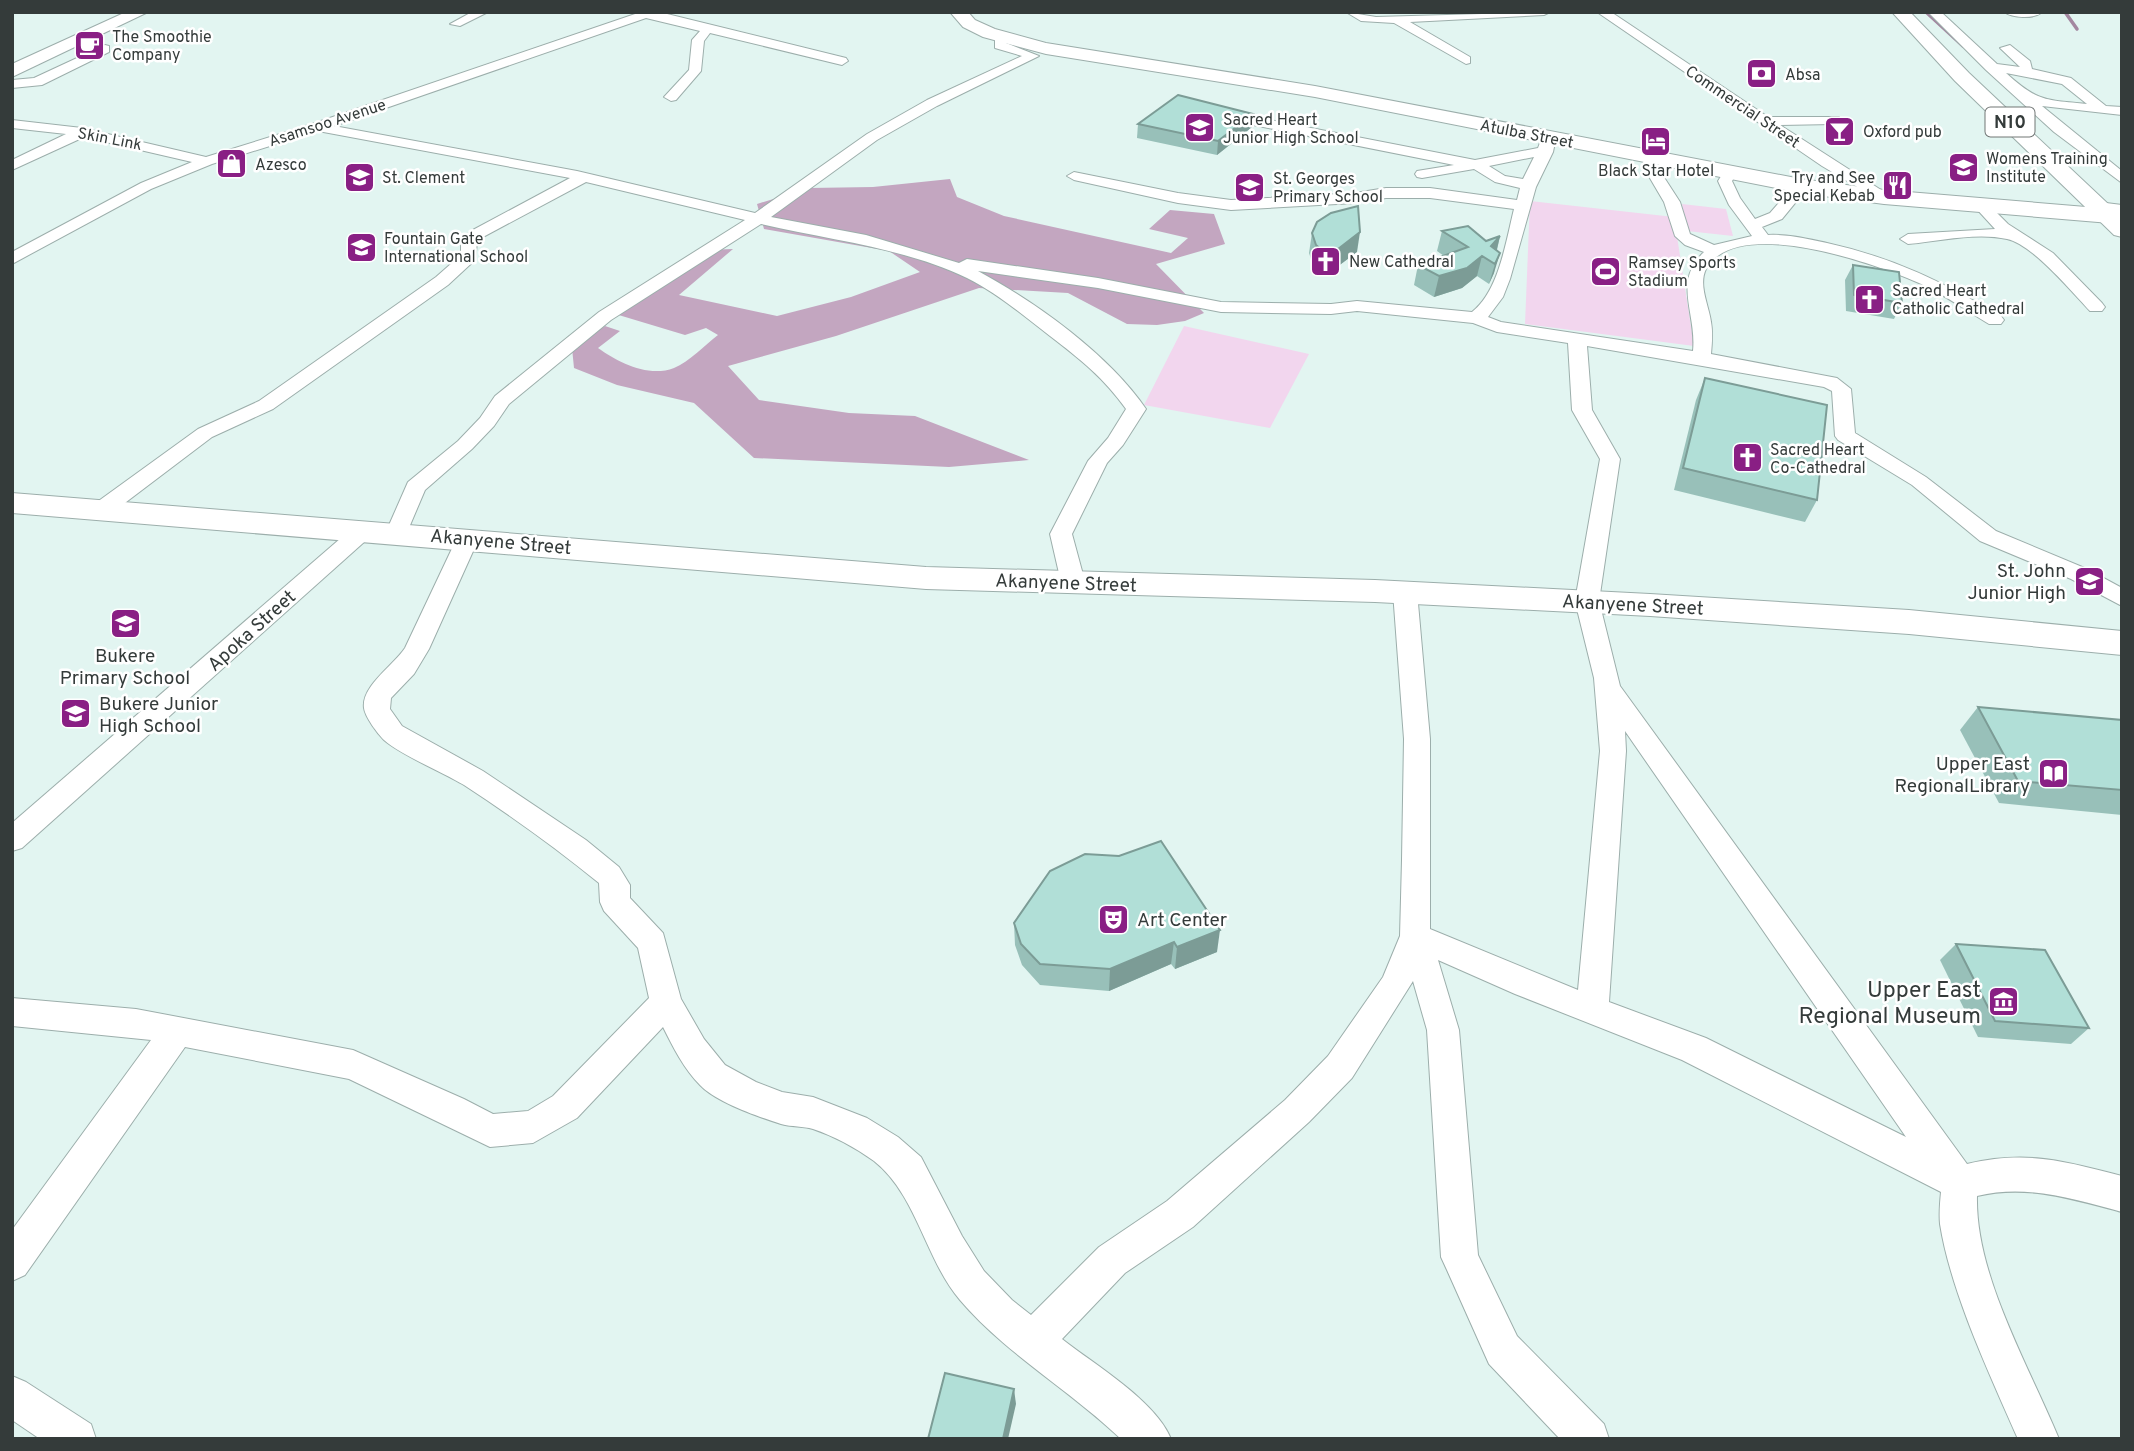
<svg xmlns="http://www.w3.org/2000/svg" width="2134" height="1451" viewBox="0 0 2134 1451" font-family="Overpass,sans-serif">
<style>
.green{fill:#f2d6ee}
.forest{fill:#c3a6c0}
.lines{fill:none;stroke-linecap:round;stroke-linejoin:round}
.stream{stroke:#a387a0;stroke-width:3.5}
.street-casing{stroke:#9caeab;stroke-width:2}
.secondary-casing{stroke:#9caeab;stroke-width:2}
.highway-casing{stroke:#9caeab;stroke-width:2}
.street{fill:#fff;fill-rule:evenodd}
.secondary{fill:#fff;fill-rule:evenodd}
.highway{fill:#fff;fill-rule:evenodd}
.wall{fill:#98c0b9}
.shaded-wall{fill:#7c9c96}
.building{fill:#b1dfd7;stroke:#7c9c96;stroke-width:2}
.labels{text-anchor:middle;stroke-width:5;stroke-linejoin:round;paint-order:stroke}
.far-poi-label{font-size:16px;fill:#343b3a;stroke:#fff;text-anchor:start}
.far-street-label{font-size:16px;fill:#343b3a;stroke:#fff}
.shield{fill:#fff;stroke:#717675;stroke-width:2}
.shield-label{font-size:18px;font-weight:bold;fill:#343b3a}
.street-label{font-size:19px;fill:#343b3a;stroke:#fff}
.poi-label{font-size:19px;fill:#343b3a;stroke:#fff;text-anchor:end}
.near-poi-label{font-size:23px;fill:#343b3a;stroke:#fff;text-anchor:end}
</style>
<rect width="100%" height="100%" fill="#e2f5f1"/>
<g class="green">
<path d="M1530 201 1674 217 1694 346 1525 324Z"/>
<path d="M1682 204 1726 209 1733 236 1687 231Z"/>
<path d="M1184 326 1309 354 1270 428 1144 405Z"/>
</g>
<path class="forest" d="M950 179 957 197 1004 216 1171 253 1188 238 1149 229 1170 210 1214 214 1225 244 1156 264 1204 313 1185 321 1157 325 1127 324 1068 293 979 288 836 336 728 366 759 400 849 413 915 416 1029 460 949 467 754 458 694 403 617 385 574 368 572 348 605 326 620 331 598 348C618 362 648 378 674 368 689 362 705 345 718 335L706 328 685 335 612 313 705 250 733 249 679 295 777 316 851 297 920 272 889 251 764 229 757 204 809 188 873 187Z"/>
<g class="lines">
<g class="stream">
<path d="M1926 12 1963 46"/>
<path d="M2065 12 2077 29"/>
</g>
<defs>
<g id="street">
<path d="M472 12H488L460 26 450 24Z"/>
<path d="M641 12H659L846 58 848 61 842 65 710 33 704 41 701 71 676 100 671 101 664 97 689 70 692 40 700 31 646 18 334 126 577 171 755 213 867 134 927 100 1022 56 995 48V38L1001 34 1007 38 1006 43 1039 56 937 106 877 140 771 217 866 235 959 263 967 259 1098 278 1221 302 1331 304 1357 301 1472 312C1499 291 1506 241 1514 209L1430 198H1386L1355 203 1231 210 1178 203 1074 180 1067 176 1074 172 1178 193 1231 200 1355 193 1386 188H1430L1517 200 1520 188 1495 182 1474 169 1422 178 1417 177 1415 174 1417 171 1454 165 1218 118 1211 114 1218 110 1475 160 1538 148 1542 137 1549 133 1556 137 1553 152 1536 187 1510 279 1503 297 1488 317 1501 322 1693 351C1697 313 1672 282 1704 252L1685 245 1675 236 1664 202 1644 168 1643 156 1650 152 1657 156 1658 168 1680 202 1690 234 1714 245 1752 236 1729 205 1718 181 1725 170H1735L1737 173 1732 181 1740 198 1755 219 1770 213 1796 183H1806L1809 186 1782 219 1762 227 1768 235C1788 234 1808 239 1827 243 1895 258 1942 282 2001 316L2004 320 2001 324H1989C1966 310 1943 294 1919 283 1876 264 1737 214 1706 269 1698 285 1709 306 1711 322 1713 333 1712 343 1711 354L1837 378 1851 389 1855 433 1926 477 1996 531 2087 569 2122 588V606L2071 579 1980 541 1912 485 1838 440 1835 436 1832 391 1824 387 1587 346 1592 410 1620 459 1599 601 1620 686 1967 1164C2027 1150 2064 1161 2122 1176V1212C2073 1199 2027 1184 1977 1196 1975 1275 2029 1366 2059 1439H2018C1990 1375 1951 1293 1940 1224 1939 1214 1940 1202 1941 1192L1682 1060 1515 994 1438 960 1459 1030 1478 1255 1517 1336 1604 1424 1609 1439H1560L1489 1364 1447 1270 1441 1257 1427 1030 1413 981 1352 1078 1309 1122 1193 1227 1125 1273 1062 1339C1095 1365 1156 1401 1171 1439H1121C1070 1390 1006 1354 960 1300 925 1259 917 1195 874 1161 856 1148 834 1136 813 1129 803 1126 792 1127 781 1124 759 1117 716 1102 700 1085 684 1069 673 1047 663 1027L577 1118 533 1143 490 1147 349 1079 185 1047 25 1275 12 1281V1230L151 1040 12 1026V998L136 1009 353 1050 464 1099 493 1114 528 1111 553 1096 649 998 638 948 604 911 600 902 599 883C556 848 510 815 464 785 442 772 401 755 384 740 378 734 365 717 364 708 361 686 394 665 405 648L457 538 460 533H476L479 538 429 649 414 674 391 698 390 709 402 726 483 771 586 840 619 867 630 885V898L663 933 681 999 704 1039 725 1065 756 1082 782 1092 813 1097 867 1118 898 1137 921 1157 962 1236 984 1271 1012 1300 1031 1315 1099 1247 1167 1201 1285 1100 1328 1056 1383 977 1400 936 1402 860 1404 739 1393 592 1397 587 1405 584 1413 587 1417 592 1430 739V929L1578 990 1600 751 1594 678 1575 601 1600 459 1572 410 1568 343 1497 332 1473 323 1357 311 1331 314 1221 312 1098 288 978 271C1037 303 1108 354 1146 409L1123 445 1107 463 1072 534 1085 582 1081 587 1073 589 1065 587 1061 582 1050 534 1088 461 1108 438 1126 409C1104 378 1080 359 1050 336 1023 315 997 293 967 278 902 247 829 240 761 224L611 320 509 404 494 426 472 449 425 490 405 537H389L386 532 408 482 458 441 480 418 495 396 599 312 745 220 586 182 483 237 477 243 475 260 448 285 273 409 212 437 109 515H93L90 510 93 505 198 429 259 401 436 277 461 255V242L471 231 570 178 318 131 212 164 151 189 12 264V252L141 183 192 162 84 137 12 170V160L66 134 12 128V120L82 128 206 157 312 124ZM1534 157 1523 179 1505 176 1489 166ZM1625 731 1906 1137 1706 1038 1609 1002 1626 751Z"/>
<path d="M1346 12 1376 17 1550 12 1544 15 1410 22 1470 57V63L1466 64 1394 23 1361 21Z"/>
<path d="M1597 12H1611L1768 117H1839V123L1834 124 1780 125 1892 197 1884 202 1879 200 1822 166Z"/>
<path d="M1928 12H1941L1997 64 2020 67 2000 48 2010 45 2030 61 2032 69 2071 78 2106 106 2122 107V115L2042 106 2122 171V183L2054 132 1986 70ZM2006 73 2062 84 2087 104C2045 100 2038 102 2006 73Z"/>
<path d="M2004 12H2040L2041 13C2033 19 2013 18 2004 12Z"/>
<path d="M105 45 109 46V52L42 85 12 88V80L34 78Z"/>
<path d="M1981 200 1986 202 2008 224 2053 253 2102 303 2105 307 2102 311H2090C2072 292 2032 244 2007 239 1977 232 1939 241 1908 244L1900 239 1908 234 1995 229 1973 205Z"/>
<path d="M2098 202 2122 205V215L2093 210 2090 207 2093 204Z"/>
<path d="M364 523 372 525 375 530 372 535 22 848 12 851V823L356 525Z"/>
<path d="M12 1376 26 1382 91 1424 96 1439H40L12 1420Z"/>
</g>
<g id="secondary">
<path d="M126 12H148L12 77V64Z"/>
<path d="M950 12H968L975 20 995 29 1046 43 1315 86 1801 179 1884 190 2122 210V224L1884 204 1801 193 1315 97 1046 54 983 37 963 27Z"/>
<path d="M12 493 926 567 1375 580 1650 594 1909 610 2122 631V655L1909 634 1650 616 1375 602 926 589 12 513Z"/>
</g>
<path id="highway" d="M1892 12H1910L1969 73 2122 217V237L2114 235 1955 81Z"/>
</defs>
<use href="#street" class="street-casing"/>
<use href="#secondary" class="secondary-casing"/>
<use href="#highway" class="highway-casing"/>
<use href="#street" class="street"/>
<use href="#secondary" class="secondary"/>
<use href="#highway" class="highway"/>
</g>
<g class="wall">
<path d="M1253 114 1252 127 1217 155 1137 138 1138 124Z"/>
<path d="M1442 231 1486 241 1500 236 1497 250 1494 273 1489 284 1477 276 1462 288 1434 297 1414 285 1418 265 1444 256 1437 251Z"/>
<path d="M1312 233 1357 252 1325 276 1313 265 1309 253Z"/>
<path d="M1853 265 1902 303 1894 319 1846 311 1845 280Z"/>
<path d="M1705 378 1817 500 1805 522 1674 490 1696 400Z"/>
<path d="M1978 707 2122 720V815L1999 803 1960 730Z"/>
<path d="M1050 871 1217 952 1175 969 1171 964 1109 991 1040 985 1022 965 1015 945 1014 923Z"/>
<path d="M1956 944 2089 1028 2071 1044 1978 1037 1940 960Z"/>
</g>
<g class="shaded-wall">
<path d="M1253 114 1252 127 1217 155 1218 141Z"/>
<path d="M1360 232 1357 252 1325 276 1329 256Z"/>
<path d="M1500 236 1495 257 1491 246Z"/>
<path d="M1500 253 1494 273 1489 284 1495 264Z"/>
<path d="M1482 256 1477 276 1462 288 1434 297 1439 276Z"/>
<path d="M1220 930 1217 952 1175 969 1177 947Z"/>
<path d="M1174 942 1171 964 1109 991 1110 969Z"/>
<path d="M1014 1389 1016 1404 1008 1439H1003Z"/>
</g>
<g class="building">
<path d="M1178 95 1253 114 1218 141 1138 124Z"/>
<path d="M1358 206 1360 232 1329 256 1316 245 1312 233 1317 222 1331 213Z"/>
<path d="M1468 226 1486 241 1500 236 1491 246 1500 253 1495 264 1482 256 1467 268 1439 276 1418 265 1468 247 1442 231Z"/>
<path d="M1853 265 1899 272 1902 303 1854 295Z"/>
<path d="M1705 378 1827 405 1817 500 1683 468Z"/>
<path d="M1978 707 2122 720V790L2018 781Z"/>
<path d="M1161 841 1220 930 1177 947 1174 942 1110 969 1040 964 1021 944 1014 923 1050 871 1085 854 1119 856Z"/>
<path d="M1956 944 2045 950 2089 1028 1995 1021Z"/>
<path d="M945 1373 1014 1389 1003 1439H928Z"/>
</g>
<defs>
<symbol id="cafe-square" viewBox="-11 -11 22 22"><rect x="-9" y="-9" width="18" height="18" rx="4" fill="#891f84" stroke="#fff"/><path d="M-5.5-4.5H6V0H3Q3 3.5 0 3.5H-2.5Q-5.5 3.5-5.5 0ZM3-3.2v2h1.7v-2ZM-6 4.5H4V6H-6Z" fill="#fff"/></symbol>
<symbol id="bank-square" viewBox="-11 -11 22 22"><rect x="-9" y="-9" width="18" height="18" rx="4" fill="#891f84" stroke="#fff"/><path d="M-6-4H6V4H-6ZM0-2.3a2.3 2.3 0 1 0 0 4.6a2.3 2.3 0 1 0 0-4.6Z" fill="#fff"/></symbol>
<symbol id="school-square" viewBox="-11 -11 22 22"><rect x="-9" y="-9" width="18" height="18" rx="4" fill="#891f84" stroke="#fff"/><path d="M0-5L7-2L0 1L-7-2ZM-4 1L0 2.5L4 1V4Q0 6-4 4Z" fill="#fff"/></symbol>
<symbol id="bar-square" viewBox="-11 -11 22 22"><rect x="-9" y="-9" width="18" height="18" rx="4" fill="#891f84" stroke="#fff"/><path d="M-6-5H6L.8 .8V4.5H3.5V6h-7V4.5H-.8V.8Z" fill="#fff"/></symbol>
<symbol id="hotel-square" viewBox="-11 -11 22 22"><rect x="-9" y="-9" width="18" height="18" rx="4" fill="#891f84" stroke="#fff"/><path d="M-6-4.5h1.5V1H6V5H4.5V3h-9V5H-6ZM-4 0a1.8 1.8 0 1 1 3.6 0ZM.5 0V-2.5h3Q6-2.5 6 0Z" fill="#fff"/></symbol>
<symbol id="shop-square" viewBox="-11 -11 22 22"><rect x="-9" y="-9" width="18" height="18" rx="4" fill="#891f84" stroke="#fff"/><path d="M-5-2.5h2.3a2.7 3.5 0 0 1 5.4 0H5L5.5 6h-11ZM-1.5-2.5h3a1.5 2.3 0 0 0-3 0Z" fill="#fff"/></symbol>
<symbol id="university-square" viewBox="-11 -11 22 22"><rect x="-9" y="-9" width="18" height="18" rx="4" fill="#891f84" stroke="#fff"/><path d="M0-5L7-2L0 1L-7-2ZM-4 1L0 2.5L4 1V4Q0 6-4 4Z" fill="#fff"/></symbol>
<symbol id="restaurant-square" viewBox="-11 -11 22 22"><rect x="-9" y="-9" width="18" height="18" rx="4" fill="#891f84" stroke="#fff"/><path d="M-5-6h1v4h1v-4h1v4h1v-4h1v5L-1.5 .5V6h-2V.5L-5-1ZM5-6V6H3V1.5H1.5Q1.5-4 5-6Z" fill="#fff"/></symbol>
<symbol id="church-square" viewBox="-11 -11 22 22"><rect x="-9" y="-9" width="18" height="18" rx="4" fill="#891f84" stroke="#fff"/><path d="M-1.2-6h2.4v3.5h3.3v2.4h-3.3V6h-2.4V-.1h-3.3v-2.4h3.3Z" fill="#fff"/></symbol>
<symbol id="stadium-square" viewBox="-11 -11 22 22"><rect x="-9" y="-9" width="18" height="18" rx="4" fill="#891f84" stroke="#fff"/><path d="M0-5a6.5 5 0 1 0 0 10a6.5 5 0 1 0 0-10ZM-3.5-1.8h7v3.6h-7Z" fill="#fff"/></symbol>
<symbol id="library-square" viewBox="-11 -11 22 22"><rect x="-9" y="-9" width="18" height="18" rx="4" fill="#891f84" stroke="#fff"/><path d="M-6-4Q-3-5.5-.7-3.5V5Q-3 3-6 4ZM6-4Q3-5.5 .7-3.5V5Q3 3 6 4Z" fill="#fff"/></symbol>
<symbol id="theatre-square" viewBox="-11 -11 22 22"><rect x="-9" y="-9" width="18" height="18" rx="4" fill="#891f84" stroke="#fff"/><path d="M-5-5.5Q0-4 5-5.5V0Q5 5 0 6Q-5 5-5 0ZM-3.3-2.5H-1v1.5H-3.3ZM1-2.5H3.3v1.5H1ZM-2.8 1Q0 5.5 2.8 1Z" fill="#fff"/></symbol>
<symbol id="museum-square" viewBox="-11 -11 22 22"><rect x="-9" y="-9" width="18" height="18" rx="4" fill="#891f84" stroke="#fff"/><path d="M0-6L6-3V-2H-6V-3ZM-5-1h2V3h-2ZM-1-1h2V3h-2ZM3-1h2V3H3ZM-6 4H6V6H-6Z" fill="#fff"/></symbol>
</defs>
<g fill-rule="evenodd">
<use href="#cafe-square" x="72" y="28" width="35" height="35"/>
<use href="#bank-square" x="1744" y="56" width="35" height="35"/>
<use href="#school-square" x="1182" y="110" width="35" height="35"/>
<use href="#bar-square" x="1822" y="114" width="35" height="35"/>
<use href="#hotel-square" x="1638" y="124" width="35" height="35"/>
<use href="#shop-square" x="214" y="146" width="35" height="35"/>
<use href="#university-square" x="1946" y="150" width="35" height="35"/>
<use href="#school-square" x="342" y="160" width="35" height="35"/>
<use href="#restaurant-square" x="1880" y="168" width="35" height="35"/>
<use href="#school-square" x="1232" y="170" width="35" height="35"/>
<use href="#school-square" x="344" y="230" width="35" height="35"/>
<use href="#church-square" x="1308" y="244" width="35" height="35"/>
<use href="#stadium-square" x="1588" y="254" width="35" height="35"/>
<use href="#church-square" x="1852" y="282" width="35" height="35"/>
<use href="#church-square" x="1730" y="440" width="35" height="35"/>
<use href="#school-square" x="2072" y="564" width="35" height="35"/>
<use href="#school-square" x="108" y="606" width="35" height="35"/>
<use href="#school-square" x="58" y="696" width="35" height="35"/>
<use href="#library-square" x="2036" y="756" width="35" height="35"/>
<use href="#theatre-square" x="1096" y="902" width="35" height="35"/>
<use href="#museum-square" x="1986" y="984" width="35" height="35"/>
</g>
<g class="labels">
<g class="far-poi-label">
<text x="112" y="42">The Smoothie<tspan x="112" dy="18">Company</tspan></text>
<text x="1785" y="80">Absa</text>
<text x="1223" y="125">Sacred Heart<tspan x="1223" dy="18">Junior High School</tspan></text>
<text x="1863" y="137">Oxford pub</text>
<text x="1986" y="164">Womens Training<tspan x="1986" dy="18">Institute</tspan></text>
<text x="255" y="170">Azesco</text>
<text x="1656" y="176" text-anchor="middle">Black Star Hotel</text>
<text x="382" y="183">St. Clement</text>
<text x="1875" y="183" text-anchor="end">Try and See<tspan x="1875" dy="18">Special Kebab</tspan></text>
<text x="1273" y="184">St. Georges<tspan x="1273" dy="18">Primary School</tspan></text>
<text x="384" y="244">Fountain Gate<tspan x="384" dy="18">International School</tspan></text>
<text x="1349" y="267">New Cathedral</text>
<text x="1628" y="268">Ramsey Sports<tspan x="1628" dy="18">Stadium</tspan></text>
<text x="1892" y="296">Sacred Heart<tspan x="1892" dy="18">Catholic Cathedral</tspan></text>
<text x="1770" y="455">Sacred Heart<tspan x="1770" dy="18">Co-Cathedral</tspan></text>
</g>
<g class="far-street-label">
<text transform="translate(1743 106) rotate(34)" y="6">Commercial Street</text>
<text transform="translate(327 122) rotate(-18)" y="6">Asamsoo Avenue</text>
<text transform="translate(1527 133) rotate(11)" y="6">Atulba Street</text>
<text transform="translate(110 138) rotate(11)" y="6">Skin Link</text>
</g>
<rect class="shield" x="1985.5" y="107.5" width="49" height="29" rx="5"/>
<g class="shield-label">
<text x="2010" y="128">N10</text>
</g>
<g class="street-label">
<text transform="translate(501 541) rotate(5)" y="7">Akanyene Street</text>
<text transform="translate(1066 582) rotate(2)" y="7">Akanyene Street</text>
<text transform="translate(1633 604) rotate(3)" y="7">Akanyene Street</text>
<text transform="translate(251 630) rotate(-42)" y="7">Apoka Street</text>
</g>
<g class="poi-label">
<text x="2066" y="577">St. John<tspan x="2066" dy="22">Junior High</tspan></text>
<text x="125" y="662" text-anchor="middle">Bukere<tspan x="125" dy="22">Primary School</tspan></text>
<text x="99" y="710" text-anchor="start">Bukere Junior<tspan x="99" dy="22">High School</tspan></text>
<text x="2030" y="770">Upper East<tspan x="2030" dy="22">RegionalLibrary</tspan></text>
<text x="1137" y="926" text-anchor="start">Art Center</text>
</g>
<g class="near-poi-label">
<text x="1981" y="997">Upper East<tspan x="1981" dy="26">Regional Museum</tspan></text>
</g>
</g>
<rect width="2134" height="1451" fill="none" stroke="#343b3a" stroke-width="28"/>
</svg>
